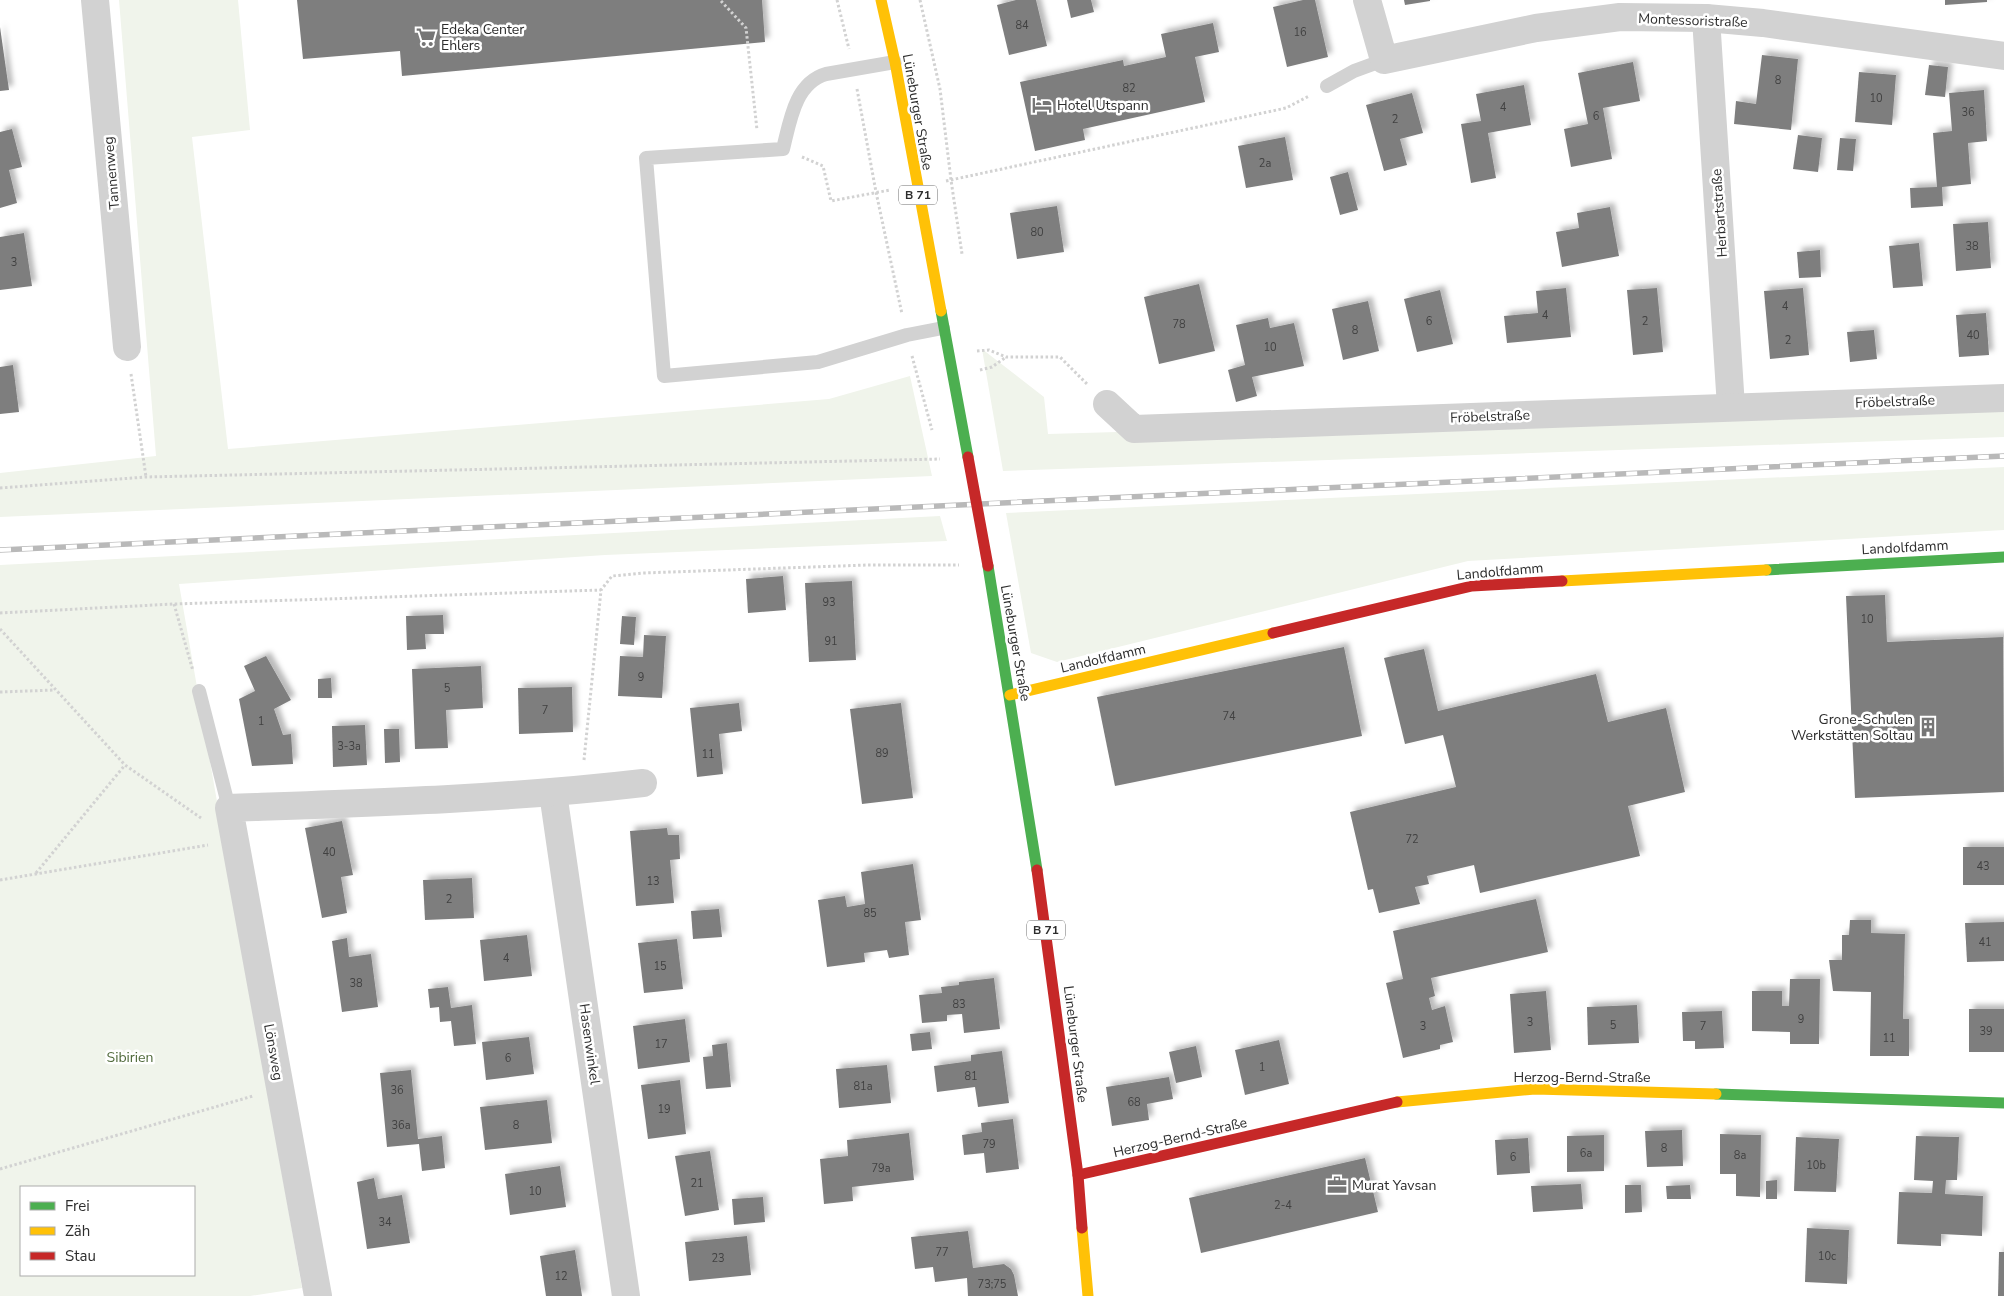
<svg xmlns="http://www.w3.org/2000/svg" width="2004" height="1296" viewBox="0 0 2004 1296" font-family="'Nunito Sans',sans-serif">
<style>
.green{fill:#f0f4eb;fill-rule:evenodd}
.building{fill:#7e7e7e;filter:url(#shadow)}
.lines{fill:none;stroke-linecap:round;stroke-linejoin:round}
.path{stroke:#d2d2d2;stroke-width:3;stroke-dasharray:2.5 2.5;stroke-linecap:butt}
.lane{stroke:#d2d2d2;stroke-width:14}
.street{stroke:#d2d2d2;stroke-width:28}
.fast{stroke:#4caf50;stroke-width:11}
.slow{stroke:#ffc107;stroke-width:11}
.jam{stroke:#c62828;stroke-width:11}
.rail-casing{stroke:#b9b9b9;stroke-width:5.5}
.rail{stroke:#fff;stroke-width:4;stroke-dasharray:11;stroke-linecap:butt}
.jam-bridge{stroke:#c62828;stroke-width:11}
.labels{text-anchor:middle;stroke-width:5;stroke-linejoin:round;paint-order:stroke}
.number-label{font-size:11px;fill:#414141}
.shield{fill:#fff;stroke:#6c6c6c;stroke-width:1}
.shield-label{font-size:12px;font-weight:bold;fill:#2d2d2d}
.street-label{font-size:14px;fill:#2d2d2d;stroke:#fff}
.poi-label{font-size:14px;fill:#2d2d2d;stroke:#fff;text-anchor:start}
.park-label{font-size:14px;fill:#4f693a;stroke:#fff}
</style>
<defs>
<filter id="shadow"><feDropShadow dx="4.5" dy="-4.5" stdDeviation="2.5" flood-color="#0004"/></filter>
</defs>
<rect width="100%" height="100%" fill="#fff"/>
<g class="green">
<path d="M119 0H238L250 130 192 137 228 449 829 399 910 376 932 476 0 517V473L156 456Z"/>
<path d="M982 349 1044 397 1048 434 1731 414 2004 403V437L1003 471Z"/>
<path d="M2004 467V530L1468 561 1057 662 1031 653 1006 513Z"/>
<path d="M940 516 947 541 605 555 179 584 302 1288 250 1296H0V565ZM21 1187H194V1275H21Z"/>
</g>
<g class="building">
<path d="M297 0H762L765 42 402 76 400 51 303 59Z"/>
<path d="M1016 0H1036L1047 46 1009 55 997 5Z"/>
<path d="M1067 0H1091L1094 12 1071 18Z"/>
<path d="M1303 0H1315L1328 57 1287 67 1273 7Z"/>
<path d="M1404 0H1430V1L1405 5Z"/>
<path d="M1945 0H1987V2L1945 5Z"/>
<path d="M1213 23 1219 52 1195 57 1205 102 1083 129 1085 140 1035 151 1020 82 1123 60 1124 66 1166 57 1161 34Z"/>
<path d="M0 27 9 90 0 91Z"/>
<path d="M1762 55 1798 59 1791 130 1734 124 1736 101 1756 104Z"/>
<path d="M1633 62 1640 101 1603 108 1612 159 1571 167 1564 129 1588 124 1578 73Z"/>
<path d="M1929 65 1948 67 1945 97 1925 95Z"/>
<path d="M1859 72 1896 75 1892 125 1855 122Z"/>
<path d="M1524 85 1531 125 1488 133 1496 178 1471 183 1461 124 1481 121 1476 94Z"/>
<path d="M1984 90 1987 141 1968 143 1971 184 1942 187 1943 206 1911 208 1910 188 1937 187 1933 133 1952 131 1949 93Z"/>
<path d="M1412 93 1423 133 1400 139 1407 165 1384 171 1366 105Z"/>
<path d="M12 129 22 167 9 170 17 203 0 208V132Z"/>
<path d="M1798 135 1822 138 1818 172 1793 169Z"/>
<path d="M1285 137 1293 180 1246 188 1238 146Z"/>
<path d="M1840 138 1856 139 1853 171 1837 170Z"/>
<path d="M1348 172 1358 210 1340 215 1330 177Z"/>
<path d="M1057 206 1064 252 1017 259 1010 213Z"/>
<path d="M1610 207 1619 256 1562 267 1556 232 1579 228 1577 213Z"/>
<path d="M1988 222 1991 268 1956 271 1953 224Z"/>
<path d="M24 233 32 286 0 290V237Z"/>
<path d="M1919 243 1923 286 1893 288 1889 246Z"/>
<path d="M1820 250 1821 277 1799 278 1797 252Z"/>
<path d="M1199 284 1215 351 1159 364 1144 297Z"/>
<path d="M1566 288 1571 337 1507 343 1504 316 1538 313 1536 291Z"/>
<path d="M1657 288 1663 352 1633 355 1627 290Z"/>
<path d="M1803 288 1809 355 1770 359 1764 291Z"/>
<path d="M1440 290 1453 344 1417 352 1404 299Z"/>
<path d="M1368 301 1379 351 1343 360 1332 309Z"/>
<path d="M1986 313 1989 355 1959 357 1956 315Z"/>
<path d="M1268 318 1270 328 1294 323 1304 366 1252 377 1257 396 1236 402 1228 370 1245 365 1236 325Z"/>
<path d="M1874 330 1877 359 1850 362 1847 332Z"/>
<path d="M13 365 19 412 0 414V367Z"/>
<path d="M783 576 786 610 748 613 746 579Z"/>
<path d="M852 581 856 660 809 662 805 583Z"/>
<path d="M1885 595 1887 642 2003 637 2004 792 1855 798 1846 596Z"/>
<path d="M443 615 444 634H425L426 649 407 650 406 616Z"/>
<path d="M622 616 636 617 634 645 620 644Z"/>
<path d="M644 635 666 636 662 698 618 696 620 656 643 657Z"/>
<path d="M1344 647 1362 736 1115 786 1097 697Z"/>
<path d="M1424 649 1438 711 1596 674 1608 722 1666 708 1685 792 1628 806 1640 856 1480 893 1474 865 1427 876 1429 884 1415 887 1420 904 1379 913 1373 889 1368 890 1350 812 1456 787 1443 735 1405 744 1384 658Z"/>
<path d="M266 656 291 700 274 709 283 735 291 734 293 764 252 766 239 699 255 691 244 666Z"/>
<path d="M481 666 483 708 446 710 448 748 415 749 412 669Z"/>
<path d="M331 678 332 698H318V679Z"/>
<path d="M572 687 573 732 519 734 518 688Z"/>
<path d="M739 703 742 731 719 734 723 774 697 777 690 708Z"/>
<path d="M901 703 913 798 862 804 850 709Z"/>
<path d="M365 725 367 765 333 767 332 726Z"/>
<path d="M384 729H399L400 762 385 763Z"/>
<path d="M342 821 353 875 341 877 347 913 322 918 305 828Z"/>
<path d="M667 828 668 835H679L680 859 670 860 674 903 636 906 630 831Z"/>
<rect x="1963" y="847" width="41" height="38"/>
<path d="M913 864 921 920 905 922 909 955 889 958 887 950 864 953 865 962 827 967 818 900 845 896 847 907 865 904 861 872Z"/>
<path d="M472 878 474 918 425 920 423 880Z"/>
<path d="M1536 899 1548 952 1431 978 1435 996 1429 998 1432 1010 1445 1006 1453 1042 1440 1045V1049L1403 1058 1386 983 1403 979 1393 931Z"/>
<path d="M719 909 722 937 693 939 691 911Z"/>
<path d="M1850 920H1871V933L1905 934 1903 1019H1909V1056H1870L1871 992 1833 991 1829 960H1842V935H1849Z"/>
<path d="M2004 922V961L1967 962 1965 923Z"/>
<path d="M527 935 532 976 484 981 480 940Z"/>
<path d="M347 938 349 957 371 954 378 1007 342 1012 332 941Z"/>
<path d="M677 939 683 989 644 993 638 943Z"/>
<path d="M994 978 1000 1029 964 1033 962 1014 947 1015V1021L922 1023 919 995 942 993 941 987 959 985V982Z"/>
<path d="M1790 979H1820L1819 1044H1790V1032L1752 1031V991H1782V1006H1789Z"/>
<path d="M448 987 451 1008 472 1005 476 1044 454 1046 451 1021 440 1022 439 1007 430 1008 428 989Z"/>
<path d="M1546 991 1551 1050 1514 1053 1510 994Z"/>
<path d="M1637 1005 1639 1043 1588 1045 1587 1007Z"/>
<rect x="1969" y="1009" width="35" height="43"/>
<path d="M1722 1011 1724 1048 1695 1049V1041H1683L1682 1012Z"/>
<path d="M685 1019 690 1062 638 1069 633 1026Z"/>
<path d="M930 1032 932 1049 912 1051 910 1034Z"/>
<path d="M529 1037 534 1074 486 1080 482 1042Z"/>
<path d="M1279 1040 1289 1084 1245 1095 1235 1050Z"/>
<path d="M727 1043 731 1087 706 1089 703 1057 713 1056 712 1045Z"/>
<path d="M1196 1046 1202 1077 1176 1083 1169 1052Z"/>
<path d="M1002 1051 1009 1103 978 1107 975 1087 937 1092 934 1066 971 1061V1055Z"/>
<path d="M887 1065 891 1103 839 1108 836 1069Z"/>
<path d="M411 1070 418 1139 442 1136 445 1168 422 1171 419 1144 387 1147 380 1073Z"/>
<path d="M1169 1077 1173 1099 1147 1104 1149 1120 1112 1126 1106 1087Z"/>
<path d="M680 1080 686 1134 648 1139 641 1085Z"/>
<path d="M547 1100 552 1143 485 1150 480 1107Z"/>
<path d="M1013 1119 1019 1169 986 1173 984 1153 964 1155 962 1135 982 1132 981 1123Z"/>
<path d="M1682 1130 1683 1166 1647 1167 1645 1131Z"/>
<path d="M909 1133 914 1180 852 1187 853 1201 824 1204 820 1159 848 1156 847 1140Z"/>
<path d="M1720 1134 1761 1135 1760 1197 1736 1196V1174H1720Z"/>
<path d="M1604 1135V1171L1567 1172V1136Z"/>
<path d="M1916 1136 1959 1137 1957 1180H1946L1945 1194 1983 1196 1982 1236 1941 1234V1246L1897 1244 1899 1192 1932 1193 1933 1181 1914 1180Z"/>
<path d="M1796 1137 1839 1139 1836 1192 1794 1191Z"/>
<path d="M1528 1138 1530 1173 1497 1175 1495 1140Z"/>
<path d="M710 1151 719 1210 685 1216 675 1156Z"/>
<path d="M1365 1158 1378 1212 1201 1253 1189 1198Z"/>
<path d="M560 1166 566 1207 510 1215 505 1174Z"/>
<path d="M374 1178 378 1199 402 1195 410 1243 367 1249 357 1182Z"/>
<path d="M1777 1180V1199H1766V1181Z"/>
<path d="M1581 1184 1583 1209 1533 1212 1531 1186Z"/>
<path d="M1625 1185H1641L1642 1212 1625 1213Z"/>
<path d="M1690 1185 1691 1199H1667L1666 1186Z"/>
<path d="M763 1197 765 1222 734 1225 732 1199Z"/>
<path d="M1807 1228 1849 1230 1847 1284 1805 1282Z"/>
<path d="M968 1231 973 1268 1004 1264 1011 1269 1014 1275 1018 1296H968L967 1278 935 1282 933 1267 915 1269 911 1237Z"/>
<path d="M747 1236 751 1275 689 1281 685 1242Z"/>
<path d="M575 1250 582 1296H546L540 1256Z"/>
<path d="M1999 1252H2004V1296H1998Z"/>
</g>
<g class="lines">
<g class="path">
<path d="M837 0 849 49"/>
<path d="M920 0 940 89 951 180 962 254"/>
<path d="M721 1 746 28 757 130"/>
<path d="M857 89 876 192 902 314"/>
<path d="M802 157 823 166 831 201 890 190"/>
<path d="M946 181 1286 108 1309 96"/>
<path d="M977 351 989 350 1006 357H1060L1088 385"/>
<path d="M912 356 932 430"/>
<path d="M980 370 992 367 1006 357"/>
<path d="M131 374 146 477"/>
<path d="M0 488 146 477 940 459"/>
<path d="M174 604 193 671"/>
<path d="M0 613 174 604 601 590"/>
<path d="M0 629 125 765 201 818"/>
<path d="M0 692 55 690"/>
<path d="M584 760 601 590 612 576 643 573 868 565H959"/>
<path d="M36 873 125 765"/>
<path d="M0 880 208 845"/>
<path d="M0 1169 253 1096"/>
</g>
<g class="lane">
<path d="M895 62 826 74C795 83 790 121 783 149L646 158 664 376 818 362 907 335 943 328"/>
<path d="M1327 86 1354 71 1384 60"/>
<path d="M199 691 229 808"/>
</g>
<g class="street">
<path d="M95 0 127 347"/>
<path d="M1367 0 1384 60 1536 28 1620 17 1706 18 1763 23 2004 56"/>
<path d="M1706 18 1731 407"/>
<path d="M1107 404 1134 429 2004 398"/>
<path d="M553 793 626 1296"/>
<path d="M318 1296 229 808C367 803 506 799 643 783"/>
</g>
<g class="fast">
<path d="M941 311 968 457"/>
<path d="M988 566 1037 870"/>
<path d="M1766 570 2004 557"/>
<path d="M1716 1094 2004 1103"/>
</g>
<g class="slow">
<path d="M881 0 895 62 941 311"/>
<path d="M1562 581 1766 570"/>
<path d="M1010 695 1273 633"/>
<path d="M1397 1102 1535 1089 1716 1094"/>
<path d="M1082 1228 1088 1296"/>
</g>
<g class="jam">
<path d="M1273 633 1472 586 1562 581"/>
<path d="M1037 870 1078 1175 1082 1228"/>
<path d="M1078 1175 1397 1102"/>
</g>
<defs>
<path id="rail" d="M0 550 2004 456"/>
</defs>
<use href="#rail" class="rail-casing"/>
<use href="#rail" class="rail"/>
<path class="jam-bridge" d="M968 457 988 566"/>
</g>
<defs>
<symbol id="supermarket-bare" viewBox="-9 -9 18 18"><path d="M-6-5.5h2.5l.6 2H6L4.5 2H-2.5L-4.4-4H-6ZM-1.5 3.2a1.3 1.3 0 1 0 .1 0ZM3 3.2a1.3 1.3 0 1 0 .1 0Z" fill="#767676" stroke="#fff" stroke-width="2.5" paint-order="stroke"/></symbol>
<symbol id="hotel-bare" viewBox="-9 -9 18 18"><path d="M-6-4.5h1.5V1H6V5H4.5V3h-9V5H-6ZM-4 0a1.8 1.8 0 1 1 3.6 0ZM.5 0V-2.5h3Q6-2.5 6 0Z" fill="#767676" stroke="#fff" stroke-width="2.5" paint-order="stroke"/></symbol>
<symbol id="building-bare" viewBox="-9 -9 18 18"><path d="M-4-6H4V6H1V3H-1V6H-4ZM-2.5-4.3h1.7v1.8h-1.7ZM.8-4.3h1.7v1.8H.8ZM-2.5-1h1.7V.8h-1.7ZM.8-1h1.7V.8H.8Z" fill="#767676" stroke="#fff" stroke-width="2.5" paint-order="stroke"/></symbol>
<symbol id="office-bare" viewBox="-9 -9 18 18"><path d="M-6-3h4V-5.5h4V-3h4V5H-6ZM-1-4.5V-3h2v-1.5ZM-6 0V1H6V0Z" fill="#767676" stroke="#fff" stroke-width="2.5" paint-order="stroke"/></symbol>
</defs>
<g fill-rule="evenodd">
<use href="#supermarket-bare" x="412" y="23" width="28" height="28"/>
<use href="#hotel-bare" x="1028" y="91" width="28" height="28"/>
<use href="#building-bare" x="1914" y="713" width="28" height="28"/>
<use href="#office-bare" x="1323" y="1171" width="28" height="28"/>
</g>
<g class="labels">
<g class="number-label">
<text x="1022" y="29">84</text>
<text x="1300" y="36">16</text>
<text x="1778" y="84">8</text>
<text x="1129" y="92">82</text>
<text x="1876" y="102">10</text>
<text x="1503" y="111">4</text>
<text x="1968" y="116">36</text>
<text x="1596" y="120">6</text>
<text x="1395" y="123">2</text>
<text x="1265" y="167">2a</text>
<text x="1037" y="236">80</text>
<text x="1972" y="250">38</text>
<text x="14" y="266">3</text>
<text x="1785" y="310">4</text>
<text x="1545" y="319">4</text>
<text x="1429" y="325">6</text>
<text x="1645" y="325">2</text>
<text x="1179" y="328">78</text>
<text x="1355" y="334">8</text>
<text x="1973" y="339">40</text>
<text x="1788" y="344">2</text>
<text x="1270" y="351">10</text>
<text x="829" y="606">93</text>
<text x="1867" y="623">10</text>
<text x="831" y="645">91</text>
<text x="641" y="681">9</text>
<text x="447" y="692">5</text>
<text x="545" y="714">7</text>
<text x="1229" y="720">74</text>
<text x="261" y="725">1</text>
<text x="349" y="750">3-3a</text>
<text x="882" y="757">89</text>
<text x="708" y="758">11</text>
<text x="1412" y="843">72</text>
<text x="329" y="856">40</text>
<text x="1983" y="870">43</text>
<text x="653" y="885">13</text>
<text x="449" y="903">2</text>
<text x="870" y="917">85</text>
<text x="1985" y="946">41</text>
<text x="506" y="962">4</text>
<text x="660" y="970">15</text>
<text x="356" y="987">38</text>
<text x="959" y="1008">83</text>
<text x="1801" y="1023">9</text>
<text x="1530" y="1026">3</text>
<text x="1613" y="1029">5</text>
<text x="1423" y="1030">3</text>
<text x="1703" y="1030">7</text>
<text x="1986" y="1035">39</text>
<text x="1889" y="1042">11</text>
<text x="661" y="1048">17</text>
<text x="508" y="1062">6</text>
<text x="1262" y="1071">1</text>
<text x="971" y="1080">81</text>
<text x="863" y="1090">81a</text>
<text x="397" y="1094">36</text>
<text x="1134" y="1106">68</text>
<text x="664" y="1113">19</text>
<text x="401" y="1129">36a</text>
<text x="516" y="1129">8</text>
<text x="989" y="1148">79</text>
<text x="1664" y="1152">8</text>
<text x="1586" y="1157">6a</text>
<text x="1740" y="1159">8a</text>
<text x="1513" y="1161">6</text>
<text x="1816" y="1169">10b</text>
<text x="881" y="1172">79a</text>
<text x="697" y="1187">21</text>
<text x="535" y="1195">10</text>
<text x="1283" y="1209">2-4</text>
<text x="385" y="1226">34</text>
<text x="942" y="1256">77</text>
<text x="1827" y="1260">10c</text>
<text x="718" y="1262">23</text>
<text x="561" y="1280">12</text>
<text x="992" y="1288">73;75</text>
</g>
<g class="shield">
<rect x="899" y="185.5" width="38" height="19" rx="4"/>
<rect x="1027" y="920.5" width="38" height="19" rx="4"/>
</g>
<g class="shield-label">
<text x="918" y="199">B 71</text>
<text x="1046" y="934">B 71</text>
</g>
<g class="street-label">
<text transform="translate(1693 20) rotate(2)" y="5">Montessoristraße</text>
<text transform="translate(918 112) rotate(80)" y="5">Lüneburger Straße</text>
<text transform="translate(111 173) rotate(-95)" y="5">Tannenweg</text>
<text transform="translate(1719 213) rotate(-94)" y="5">Herbartstraße</text>
<text transform="translate(1895 401) rotate(-2)" y="5">Fröbelstraße</text>
<text transform="translate(1490 416) rotate(-2)" y="5">Fröbelstraße</text>
<text transform="translate(1905 547) rotate(-3)" y="5">Landolfdamm</text>
<text transform="translate(1500 571) rotate(-5)" y="5">Landolfdamm</text>
<text transform="translate(1016 643) rotate(80)" y="5">Lüneburger Straße</text>
<text transform="translate(1103 658) rotate(-13)" y="5">Landolfdamm</text>
<text transform="translate(590 1044) rotate(82)" y="5">Hasenwinkel</text>
<text transform="translate(1076 1044) rotate(83)" y="5">Lüneburger Straße</text>
<text transform="translate(274 1052) rotate(80)" y="5">Lönsweg</text>
<text x="1582" y="1082">Herzog-Bernd-Straße</text>
<text transform="translate(1180 1137) rotate(-13)" y="5">Herzog-Bernd-Straße</text>
</g>
<g class="poi-label">
<text x="441" y="34">Edeka Center<tspan x="441" dy="16">Ehlers</tspan></text>
<text x="1057" y="110">Hotel Utspann</text>
<text x="1913" y="724" text-anchor="end">Grone-Schulen<tspan x="1913" dy="16">Werkstätten Soltau</tspan></text>
<text x="1352" y="1190">Murat Yavsan</text>
</g>
<g class="park-label">
<text x="130" y="1062">Sibirien</text>
</g>
</g>
<rect x="20" y="1186" width="175" height="90" fill="#ffffff" stroke="#ababab"/>
<rect x="30" y="1202" width="25" height="8" fill="#4caf50" stroke="#ababab"/>
<text x="65" y="1211" font-size="15" fill="#2d2d2d">Frei</text>
<rect x="30" y="1227" width="25" height="8" fill="#ffc107" stroke="#ababab"/>
<text x="65" y="1236" font-size="15" fill="#2d2d2d">Zäh</text>
<rect x="30" y="1252" width="25" height="8" fill="#c62828" stroke="#ababab"/>
<text x="65" y="1261" font-size="15" fill="#2d2d2d">Stau</text>
</svg>
